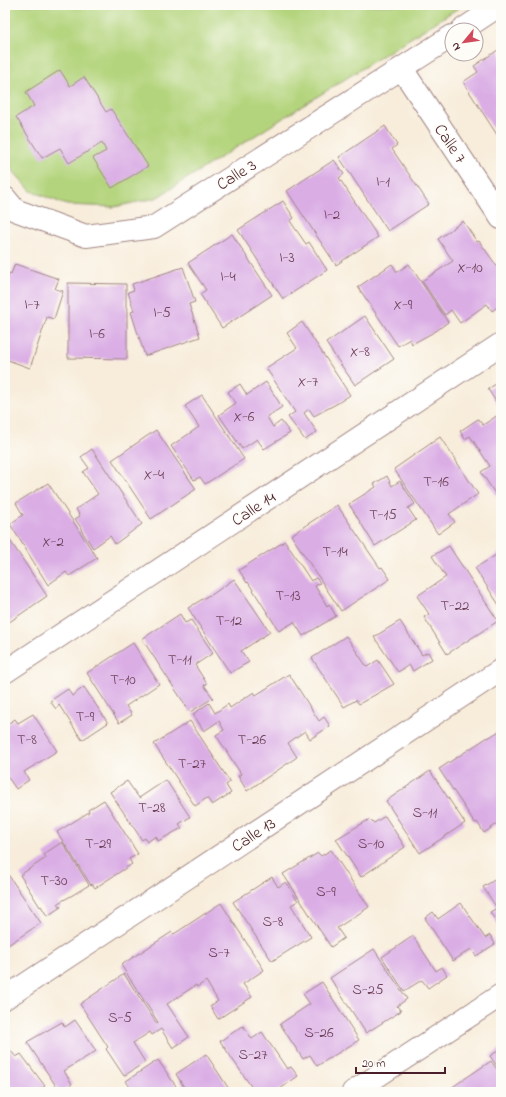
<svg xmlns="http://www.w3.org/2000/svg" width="506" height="1097" viewBox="0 0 506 1097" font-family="'Indie Flower',sans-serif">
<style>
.green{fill:#b3d47b;stroke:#7e7a53}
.building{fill:#daade5}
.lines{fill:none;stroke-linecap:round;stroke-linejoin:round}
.minor-casing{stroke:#a18683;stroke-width:24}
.minor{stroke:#fff;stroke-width:22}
.labels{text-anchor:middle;stroke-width:3;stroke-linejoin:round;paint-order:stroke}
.number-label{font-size:15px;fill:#6e425a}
.street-label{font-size:17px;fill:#4a1f2b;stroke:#fdfcf7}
</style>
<rect width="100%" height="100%" fill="#fdfcf7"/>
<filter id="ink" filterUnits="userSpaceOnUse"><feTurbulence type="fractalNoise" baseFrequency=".025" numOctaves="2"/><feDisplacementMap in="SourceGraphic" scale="8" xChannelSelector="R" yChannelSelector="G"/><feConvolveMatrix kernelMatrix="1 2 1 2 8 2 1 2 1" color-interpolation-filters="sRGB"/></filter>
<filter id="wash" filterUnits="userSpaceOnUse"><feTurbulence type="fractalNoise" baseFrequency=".012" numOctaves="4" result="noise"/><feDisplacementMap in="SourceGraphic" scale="16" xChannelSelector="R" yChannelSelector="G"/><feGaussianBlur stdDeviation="0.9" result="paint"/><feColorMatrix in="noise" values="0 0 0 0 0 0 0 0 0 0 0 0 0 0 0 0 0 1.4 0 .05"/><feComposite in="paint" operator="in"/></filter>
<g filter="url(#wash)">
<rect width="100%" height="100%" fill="#f8eddb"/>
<path class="green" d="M5 5H463L156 198 114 207 67 205 31 191 5 162Z"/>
<g id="blocks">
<g class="building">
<path d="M498 50 501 54V141L463 82 478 72 474 66Z"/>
<path d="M60 70 70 86 84 77 106 112 111 109 148 166 112 188 93 158 106 151 102 143 69 163 60 148 42 158 16 117 34 106 26 92Z"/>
<path d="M385 126 397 145 392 149 429 204 388 231 339 157Z"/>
<path d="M334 160 344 174 339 178 378 237 336 265 287 191Z"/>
<path d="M283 201 294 218 290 221 306 244 309 242 327 270 283 299 238 230Z"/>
<path d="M463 221 477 242 479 241 501 272V304L492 311 487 304 460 323 451 310 445 315 422 281 453 261 438 239Z"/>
<path d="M232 234 272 295 222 328 200 294 206 290 188 263Z"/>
<path d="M15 264 59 279 55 289 63 291 54 319 47 317 30 368 5 359V286L9 273 11 274Z"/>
<path d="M392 264 397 272 409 264 448 322 436 331 412 344 410 339 398 346 358 287Z"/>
<path d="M183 267 195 302 189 304 200 337 145 356 131 312 134 311 128 292 134 290 132 284Z"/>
<path d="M68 283 126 284V308H127V359L68 358Z"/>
<path d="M365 316 394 359 355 385 326 343Z"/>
<path d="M302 322 350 395 338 403 314 416 309 409 304 413 317 432 305 440 288 417 295 412 266 368 297 348 287 333Z"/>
<path d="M266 382 282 407 267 417 273 427 281 421 290 433 264 449 257 439 242 449 219 415 236 403 228 392 240 384 247 395Z"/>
<path d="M499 382 501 385V410L488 389Z"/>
<path d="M202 395 244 459 205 484 200 477 194 480 171 446 199 427 185 406Z"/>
<path d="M501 413V496L498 498 481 472 490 466 470 436 465 439 460 431 478 419 483 425Z"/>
<path d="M156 430 196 489 151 519 112 460Z"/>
<path d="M440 437 478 494 449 514 455 522 438 534 394 469Z"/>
<path d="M92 449 142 524 115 544 110 536 93 548 81 530 82 529 75 519 80 516 76 509 98 494 83 472 89 468 81 457Z"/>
<path d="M387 476 392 486 400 481 415 504 408 508 416 520 375 546 349 504 376 487 374 484Z"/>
<path d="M48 483 97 558 69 576 66 572 48 585 10 524 23 515 16 503Z"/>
<path d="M337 505 380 568 382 567 390 579 341 611 291 535Z"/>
<path d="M5 533 47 596 8 623 5 618Z"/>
<path d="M285 541 311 581 316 578 320 583 315 586 327 606 329 604 336 616 303 636 294 622 279 631 248 582 247 583 239 570Z"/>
<path d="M449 546 498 621 447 654 424 617 429 614 417 596 446 577 432 556Z"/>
<path d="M501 552V608L475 568Z"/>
<path d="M234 579 270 632 241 651 249 662 230 673 188 608 209 595 210 596Z"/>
<path d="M180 614 185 623 191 620 213 653 195 665 207 684 204 685 213 698 190 712 142 639Z"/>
<path d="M400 621 422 655 428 652 432 659 413 671 409 665 398 672 374 637Z"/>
<path d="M346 636 367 667 378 660 394 684 359 704 356 700 344 707 312 658Z"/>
<path d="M133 643 159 684 126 706 132 715 119 723 87 673Z"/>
<path d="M289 674 319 721 324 717 330 726 310 739 305 731 288 743 297 757 247 791 238 776 241 774 216 735 224 730 219 721 204 731 193 714 209 703 215 713 228 704 230 708 254 692 256 695Z"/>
<path d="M84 687 108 723 82 740 59 705 56 709 50 701 68 689 72 696Z"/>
<path d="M33 714 57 751 24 772 29 780 16 789 5 773V726L15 719 18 723Z"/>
<path d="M190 721 230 782 226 785 231 793 212 805 207 798 195 806 154 744Z"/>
<path d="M501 730V821L484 833 477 822 475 823 439 769 488 737V738Z"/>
<path d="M430 771 465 823 420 853 386 801Z"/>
<path d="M166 780 190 817 179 824 182 828 158 841 156 836 147 842 145 838 142 840 110 792 127 781 139 798Z"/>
<path d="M104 800 138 854 129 859 132 864 95 888 92 884 91 885 57 832 89 812 88 810Z"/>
<path d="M385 816 405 847 361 877 336 839 370 819 374 823Z"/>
<path d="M62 842 89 885 71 896 58 903 61 907 47 916 41 906 40 907 20 875 46 858 44 854Z"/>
<path d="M331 850 369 907 337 928 344 938 331 947 283 874 318 853 321 856Z"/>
<path d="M5 870 41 923 5 947Z"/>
<path d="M501 876V929L490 912 497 908 483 887Z"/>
<path d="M272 877 278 887 286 882 298 901 291 905 311 937 272 961 233 902Z"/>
<path d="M221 903 264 970 243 984 252 997 218 1019 210 1006 218 1001 206 981 197 987 196 985 167 1004 189 1037 173 1048 161 1029 152 1035 150 1032 133 1043 145 1062 124 1076 106 1049 108 1047 80 1004 124 974 157 1024 158 1022 121 965 172 932 174 934Z"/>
<path d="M461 903 485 938 490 935 495 944 476 956 471 949 453 961 425 918 433 912 438 919Z"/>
<path d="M413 936 436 971 442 967 447 975 428 988 422 980 404 991 382 957Z"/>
<path d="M374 949 407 999 397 1006 401 1011 366 1033 330 978Z"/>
<path d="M322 982 359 1040 317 1066 310 1055 303 1059 280 1024 310 1004 303 994Z"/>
<path d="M75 1020 96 1051 64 1071 72 1084 60 1092 27 1042 62 1022 65 1027Z"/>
<path d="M243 1026 252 1039 262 1032 287 1069 291 1067 298 1076 276 1092H255L220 1041Z"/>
<path d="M501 1049V1072L490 1056Z"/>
<path d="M10 1050 16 1057 21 1054 45 1086 36 1092H5V1053Z"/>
<path d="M206 1054 231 1092H187L176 1074Z"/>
<path d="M158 1060 180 1092H133L126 1081Z"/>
<path d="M491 1061 501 1075V1092H445Z"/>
</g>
</g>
</g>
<g filter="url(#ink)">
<use href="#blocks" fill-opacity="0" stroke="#a18683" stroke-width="1"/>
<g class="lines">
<defs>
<g id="minor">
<path d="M462 30 500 5"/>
<path d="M402 69 501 218"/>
<path d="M5 198 15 210 86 236 154 227 452 36"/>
<path d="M5 672 501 344"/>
<path d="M5 998 501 670"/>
<path d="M353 1092 501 995"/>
</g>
</defs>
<use href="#minor" class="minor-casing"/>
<use href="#minor" class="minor"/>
</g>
</g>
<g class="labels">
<g class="number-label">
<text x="383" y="186">I-1</text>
<text x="332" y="219">I-2</text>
<text x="287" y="262">I-3</text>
<text x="470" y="272">X-10</text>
<text x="228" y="281">I-4</text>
<text x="32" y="309">I-7</text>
<text x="403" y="309">X-9</text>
<text x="162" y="317">I-5</text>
<text x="97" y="338">I-6</text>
<text x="360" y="356">X-8</text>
<text x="308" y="386">X-7</text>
<text x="244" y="421">X-6</text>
<text x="154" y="479">X-4</text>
<text x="436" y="486">T-16</text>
<text x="383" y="519">T-15</text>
<text x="53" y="546">X-2</text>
<text x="335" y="556">T-14</text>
<text x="288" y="600">T-13</text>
<text x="455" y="610">T-22</text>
<text x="229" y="625">T-12</text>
<text x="180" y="664">T-11</text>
<text x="123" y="684">T-10</text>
<text x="85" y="721">T-9</text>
<text x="27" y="744">T-8</text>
<text x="252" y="744">T-26</text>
<text x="192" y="768">T-27</text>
<text x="152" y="812">T-28</text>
<text x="425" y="817">S-11</text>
<text x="98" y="848">T-29</text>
<text x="371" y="848">S-10</text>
<text x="54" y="885">T-30</text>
<text x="326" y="896">S-9</text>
<text x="273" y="926">S-8</text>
<text x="219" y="957">S-7</text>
<text x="368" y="994">S-25</text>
<text x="120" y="1022">S-5</text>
<text x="319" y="1037">S-26</text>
<text x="253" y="1059">S-27</text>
</g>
<g class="street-label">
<text transform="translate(451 143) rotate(56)" y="6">Calle 7</text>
<text transform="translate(236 174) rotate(-32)" y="6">Calle 3</text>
<text transform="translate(253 508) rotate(-33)" y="6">Calle 14</text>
<text transform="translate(253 834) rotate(-33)" y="6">Calle 13</text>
</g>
</g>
<rect width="506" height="1097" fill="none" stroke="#fdfcf7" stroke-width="20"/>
<g transform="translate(464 42) rotate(241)"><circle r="19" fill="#fdfcf7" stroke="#b5a4a5"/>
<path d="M0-3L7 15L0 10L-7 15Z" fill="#d1495b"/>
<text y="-6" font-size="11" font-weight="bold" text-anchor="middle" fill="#4a1f2b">N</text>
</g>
<path d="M356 1067v6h89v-6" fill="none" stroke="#4a1f2b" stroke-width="2"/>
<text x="362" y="1067" font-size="12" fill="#4a1f2b" stroke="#fdfcf7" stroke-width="3" paint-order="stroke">20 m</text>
</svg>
